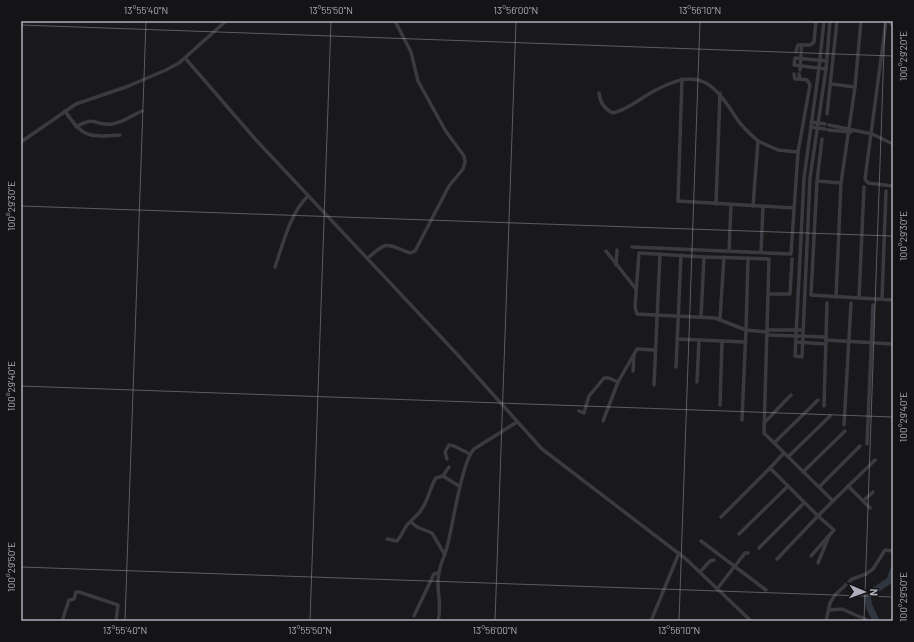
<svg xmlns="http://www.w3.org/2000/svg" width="914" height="642" viewBox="0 0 914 642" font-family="Barlow,sans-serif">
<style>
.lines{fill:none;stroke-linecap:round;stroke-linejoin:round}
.river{stroke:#2f363f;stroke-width:7}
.street{stroke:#3a3a40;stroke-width:3.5}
.ticks{fill:none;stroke:#acaeba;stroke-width:1;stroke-opacity:0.45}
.neatline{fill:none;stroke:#acaeba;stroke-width:1.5}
.ticks-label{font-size:10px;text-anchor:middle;fill:#acaeba}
</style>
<rect width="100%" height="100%" fill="#19191b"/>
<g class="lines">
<path class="river" d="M876 621 869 606 867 596 890 580 893 571"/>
<g class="street">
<path d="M824 21 819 68 804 178 795 356 802 357 810 178 826 69 830 21"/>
<path d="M886 21 865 179 868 183 893 186"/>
<path d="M889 21 893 26"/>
<path d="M802 45H810L814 42 816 21"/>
<path d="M796 51 798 45H802L801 51"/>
<path d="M186 59 256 140 456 353 542 449 686 559 751 621"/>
<path d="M826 69 794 65 795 58 827 61"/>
<path d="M800 70 801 55"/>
<path d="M794 74 795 79H800L799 74"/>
<path d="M682 79 678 201 794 208"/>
<path d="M831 84 855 87"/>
<path d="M599 93C600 102 604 109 613 113 628 110 643 96 656 90 700 67 713 82 737 119 742 127 750 134 758 141"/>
<path d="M65 111C83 138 88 137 120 135"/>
<path d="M827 114 837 21"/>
<path d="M811 122 825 124"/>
<path d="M829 125 872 134 893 144"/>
<path d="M76 127C95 115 94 126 112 124 122 123 133 115 142 111"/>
<path d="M811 127 825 129"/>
<path d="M828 130 851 132"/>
<path d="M822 139 817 181 811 295 893 300"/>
<path d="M21 142 76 104 126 87 166 70 179 63 226 21"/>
<path d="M817 181 841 183"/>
<path d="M716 204 720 93"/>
<path d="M753 206 758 141 778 150 798 152"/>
<path d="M632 247 791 254 798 152 810 85 807 80 800 79"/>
<path d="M606 251 636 289"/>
<path d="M729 251 731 205"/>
<path d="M761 252 763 207"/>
<path d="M704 257 639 253 635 307 637 314 715 318 746 330 748 258"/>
<path d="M368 258C389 239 386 245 410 253L415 251 449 186 463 169 465 162 464 156 445 130 418 81 411 52 395 21"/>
<path d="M616 265 617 250"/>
<path d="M275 267C283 244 290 213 308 196"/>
<path d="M768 294H790L792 259"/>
<path d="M836 297 841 183 855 87 861 21"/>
<path d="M859 298 864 187"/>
<path d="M882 299 886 191"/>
<path d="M701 317 704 257 769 259 764 433 833 501 875 460"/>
<path d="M720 319 724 257"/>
<path d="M767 330H803"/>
<path d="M767 335 826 337"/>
<path d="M677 339 745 342"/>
<path d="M826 340 893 344"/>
<path d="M796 342 826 344"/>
<path d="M893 344V337"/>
<path d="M676 367 681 255"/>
<path d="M633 371 634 354"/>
<path d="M697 382 699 340"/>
<path d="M654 385 660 254"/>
<path d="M720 405 722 341"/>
<path d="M824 406 827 303"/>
<path d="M579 411 584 413 589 396 604 378H609L618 382"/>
<path d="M742 420 746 330 767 332"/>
<path d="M603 421 618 382 637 349 655 350"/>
<path d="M764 423 791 395"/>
<path d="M844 425 851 303"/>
<path d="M774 443 818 400"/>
<path d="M867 444 873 305"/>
<path d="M784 453 770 468 818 516 833 501"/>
<path d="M788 457 830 416"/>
<path d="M447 459 445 452 449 445 454 446 470 454"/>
<path d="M449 467 443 476 459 486"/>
<path d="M803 472 845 431"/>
<path d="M848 486 870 508"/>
<path d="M819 487 860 446"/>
<path d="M863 501 873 492"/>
<path d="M721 517 770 468"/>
<path d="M411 522 417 527 432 533 445 555"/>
<path d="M739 534 788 486"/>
<path d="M387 539 397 541C402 536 403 530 407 525 412 519 419 515 423 507 429 498 430 487 436 478L443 476"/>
<path d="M701 541 766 590"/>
<path d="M759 548 804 503"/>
<path d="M777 559 818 516 834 530 811 556"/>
<path d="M818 563 829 536"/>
<path d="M700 572 710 561 714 560"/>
<path d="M717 589 745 553H748"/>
<path d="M830 610 842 609 867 620"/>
<path d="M414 616 434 574 439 573"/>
<path d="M62 621 69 600 74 599 76 592H79L118 605 116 621H118"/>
<path d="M438 621C443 603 435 589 439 572 441 562 446 553 448 543 453 524 462 461 474 449L517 422"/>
<path d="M651 621 679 553"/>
<path d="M826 621 830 603 835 595 852 579 866 574 873 569 885 550 893 551"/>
</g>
</g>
<path class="ticks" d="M21 25 893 56M21 206 893 236M21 386 893 417M21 567 893 597M125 621 146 21M310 621 331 21M495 621 516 21M679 621 700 21M864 621 885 21"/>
<rect width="914" height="642" fill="none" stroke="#141416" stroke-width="44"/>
<g transform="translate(864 592) rotate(92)" stroke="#141416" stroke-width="3" paint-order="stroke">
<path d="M0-3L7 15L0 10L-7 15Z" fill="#acaeba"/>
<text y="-6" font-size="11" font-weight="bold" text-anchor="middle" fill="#acaeba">N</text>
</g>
<rect x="22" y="22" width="870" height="598" class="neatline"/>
<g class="ticks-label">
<text x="146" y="14">13°55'40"N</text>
<text x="331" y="14">13°55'50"N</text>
<text x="516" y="14">13°56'00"N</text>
<text x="700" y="14">13°56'10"N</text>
<text transform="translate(903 56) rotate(-90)" y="4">100°29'20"E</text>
<text transform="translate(11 206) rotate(-90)" y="4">100°29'30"E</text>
<text transform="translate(903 236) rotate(-90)" y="4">100°29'30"E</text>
<text transform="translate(11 386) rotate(-90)" y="4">100°29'40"E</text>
<text transform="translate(903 417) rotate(-90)" y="4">100°29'40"E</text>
<text transform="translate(11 567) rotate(-90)" y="4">100°29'50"E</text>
<text transform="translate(903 597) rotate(-90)" y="4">100°29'50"E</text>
<text x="125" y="634">13°55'40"N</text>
<text x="310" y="634">13°55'50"N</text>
<text x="495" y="634">13°56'00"N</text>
<text x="679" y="634">13°56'10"N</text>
</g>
</svg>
